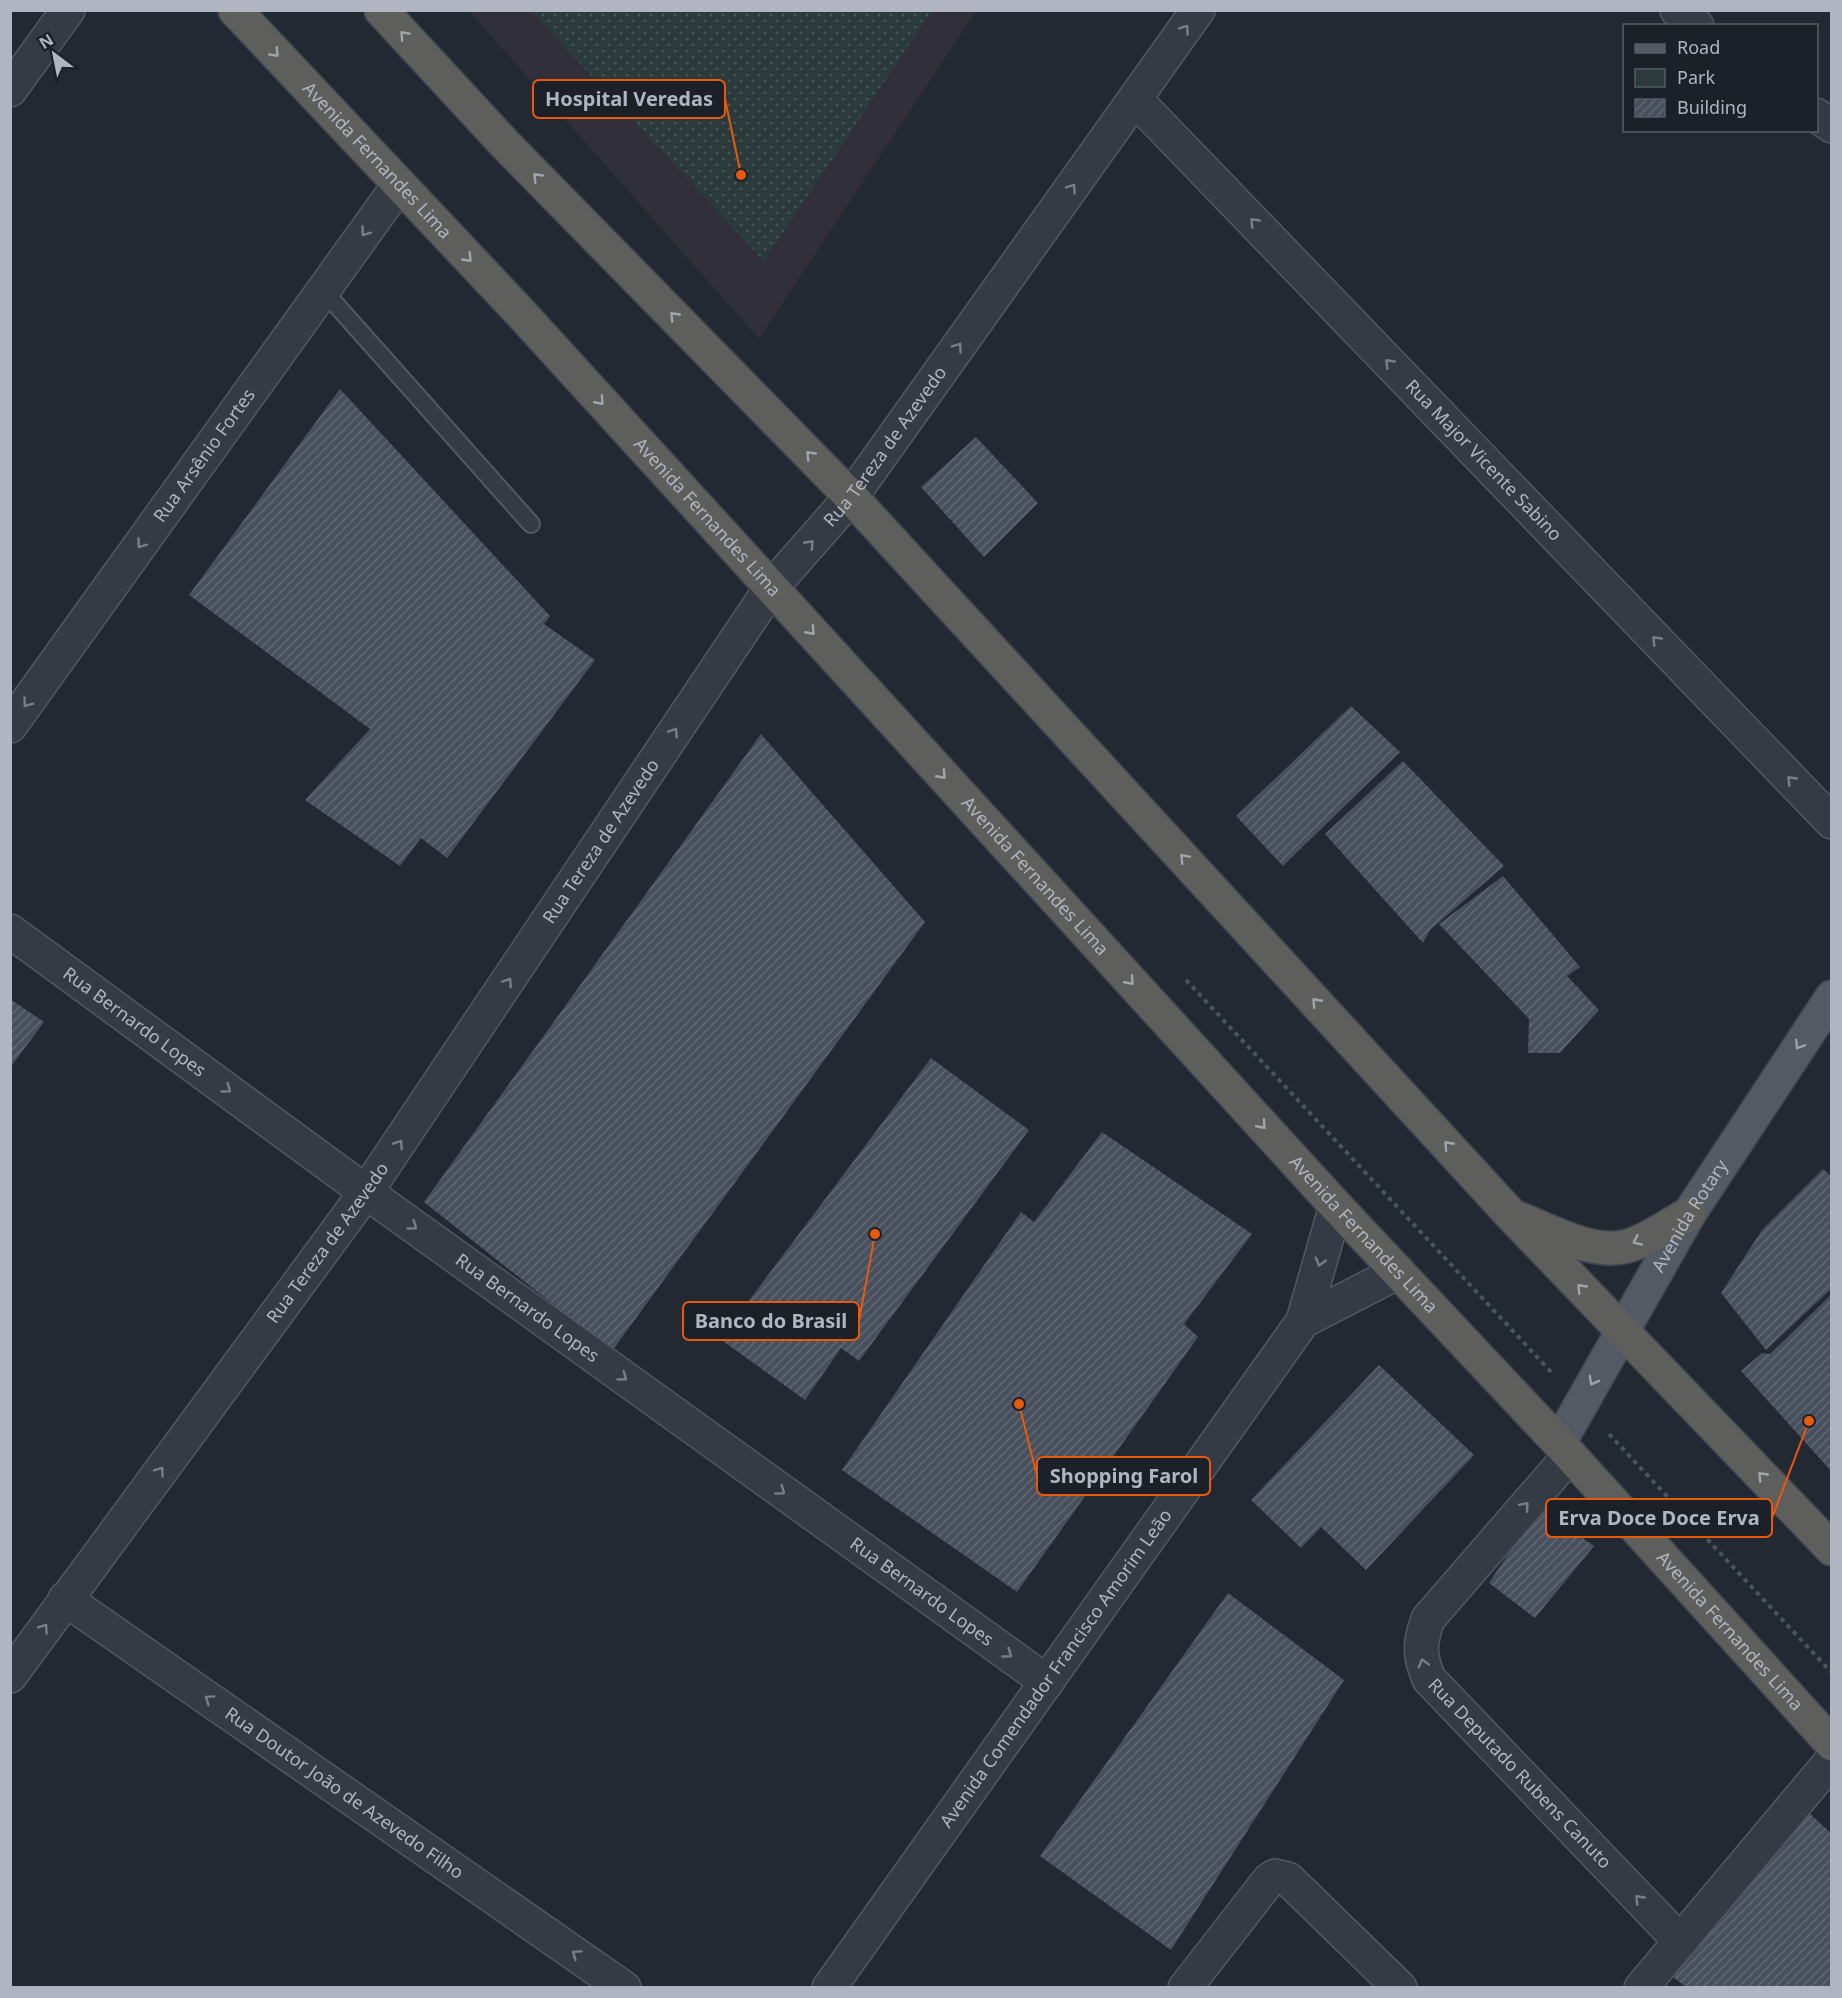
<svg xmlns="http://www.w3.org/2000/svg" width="1842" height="1998" viewBox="0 0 1842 1998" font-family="'Noto Sans',sans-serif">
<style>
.medical{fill:#312f39}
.green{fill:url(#green-dots)}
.building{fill:url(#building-hatch)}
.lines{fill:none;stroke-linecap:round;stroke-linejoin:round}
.service-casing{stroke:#535862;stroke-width:20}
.minor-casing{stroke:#535862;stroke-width:36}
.tertiary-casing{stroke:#535862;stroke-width:36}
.primary-casing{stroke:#3f444e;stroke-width:36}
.trunk-casing{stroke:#40454f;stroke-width:36}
.path{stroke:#485659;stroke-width:4;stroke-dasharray:4.5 4.5;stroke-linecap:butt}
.service{stroke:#353b44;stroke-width:16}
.minor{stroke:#353b44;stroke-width:33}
.tertiary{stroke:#353b44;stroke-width:33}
.primary{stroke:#535a64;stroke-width:33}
.trunk{stroke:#5e5e5c;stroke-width:33}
.oneway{stroke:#797e89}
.oneway2{stroke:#a0a4ad}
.oneway3{stroke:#9da3ae}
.labels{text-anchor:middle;stroke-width:6;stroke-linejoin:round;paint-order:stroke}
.street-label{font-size:18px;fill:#b0b5c1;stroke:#1b2029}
.leader{fill:none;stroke:#e8590c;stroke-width:2}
.callout-dot{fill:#e8590c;stroke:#1b2029;stroke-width:2}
.callout{fill:#1b2029;stroke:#e8590c;stroke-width:2}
.callout-label{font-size:20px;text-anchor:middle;font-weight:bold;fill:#b0b5c1}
</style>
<defs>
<pattern id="green-dots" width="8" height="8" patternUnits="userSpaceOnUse" patternTransform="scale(1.5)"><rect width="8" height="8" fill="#2b3b3b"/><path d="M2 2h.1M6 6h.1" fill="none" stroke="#475556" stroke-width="1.8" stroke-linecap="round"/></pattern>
<pattern id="building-hatch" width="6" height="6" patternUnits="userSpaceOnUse" patternTransform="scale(1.5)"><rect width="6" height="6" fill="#49505d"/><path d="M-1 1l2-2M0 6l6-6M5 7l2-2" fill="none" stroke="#616772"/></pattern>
</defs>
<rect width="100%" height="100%" fill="#222933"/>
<path class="medical" d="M469 11H976L759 339Z"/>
<path class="green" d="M531 11H932L764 261Z"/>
<g class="building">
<path d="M340 389 550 616 544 624 595 660 447 858 421 838 400 866 305 800 370 729 189 595Z"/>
<path d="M976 437 1038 503 984 557 921 487Z"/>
<path d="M1351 706 1400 752 1283 866 1236 816Z"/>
<path d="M761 734 925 922 612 1351 424 1202Z"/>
<path d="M1403 761 1504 866 1430 930 1423 943 1325 834Z"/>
<path d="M1503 876 1580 967 1567 976 1599 1010 1560 1053H1528L1529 1019 1439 924Z"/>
<path d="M10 999 44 1022 10 1068Z"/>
<path d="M931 1058 1029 1130 859 1361 841 1348 805 1400 720 1339Z"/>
<path d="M1102 1132 1252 1234 1184 1324 1198 1337 1017 1592 842 1470 1021 1212 1034 1222Z"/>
<path d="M1823 1169 1832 1177V1288L1766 1350 1721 1293 1762 1230Z"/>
<path d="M1832 1294V1472L1741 1371 1762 1353 1770 1354Z"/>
<path d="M1379 1365 1474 1455 1366 1570 1321 1527 1301 1548 1251 1500Z"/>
<path d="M1539 1508 1594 1546 1535 1618 1489 1583Z"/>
<path d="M1228 1593 1344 1680 1171 1950 1040 1856Z"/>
<path d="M1809 1813 1832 1834V1988H1687L1673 1977Z"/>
</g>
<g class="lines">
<defs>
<path id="service" d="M323 290 531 524"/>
<g id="minor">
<path d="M10 90 68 10"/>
<path id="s1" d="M1135 99 1832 822"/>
<path id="s2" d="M10 726 399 185"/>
<path id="s3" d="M10 931 366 1192 1047 1682"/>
<path d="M1303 1321 1398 1272"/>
<path id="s4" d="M1570 1455 1428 1619C1419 1644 1419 1655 1429 1679L1680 1941"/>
<path id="s5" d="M65 1599 624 1988"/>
<path id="s6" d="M10 1676 366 1192 771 588"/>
<path id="s7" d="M829 1988 1303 1321 1336 1206"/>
<path d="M1185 1988 1269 1880 1275 1876 1288 1879 1400 1988"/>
<path d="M1641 1988 1832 1760"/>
</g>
<g id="tertiary">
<path d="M1677 10 1697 26"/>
<path d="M1816 115 1832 126"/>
<path id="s8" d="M771 588 851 497 1198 10"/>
</g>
<g id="primary">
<path id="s9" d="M1559 1443 1689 1214 1832 997"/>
</g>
<g id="trunk">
<path id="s10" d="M235 10 517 309 1336 1206 1559 1443 1832 1744"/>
<path d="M381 10 504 143 851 497 1513 1217 1832 1549"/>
<path d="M1520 1219C1553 1232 1596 1257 1631 1245 1651 1238 1670 1224 1689 1214"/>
</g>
</defs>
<use href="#service" class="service-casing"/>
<use href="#minor" class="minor-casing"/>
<use href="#tertiary" class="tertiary-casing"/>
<use href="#primary" class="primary-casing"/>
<use href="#trunk" class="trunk-casing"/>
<g class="path">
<path d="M1186 980 1553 1374"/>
<path d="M1609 1434 1832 1673"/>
</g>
<use href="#service" class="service"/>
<use href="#minor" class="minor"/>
<use href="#tertiary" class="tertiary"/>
<use href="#primary" class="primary"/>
<use href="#trunk" class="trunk"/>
</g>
<defs><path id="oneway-chevron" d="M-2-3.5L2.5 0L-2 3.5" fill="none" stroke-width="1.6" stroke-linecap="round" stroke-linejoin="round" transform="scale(1.5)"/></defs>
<g class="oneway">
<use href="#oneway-chevron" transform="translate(1185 29) rotate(-55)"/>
<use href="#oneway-chevron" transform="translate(1072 188) rotate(-55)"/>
<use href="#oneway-chevron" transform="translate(1254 222) rotate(-134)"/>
<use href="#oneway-chevron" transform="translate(365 232) rotate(126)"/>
<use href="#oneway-chevron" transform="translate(958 347) rotate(-55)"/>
<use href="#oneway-chevron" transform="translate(1389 363) rotate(-134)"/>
<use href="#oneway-chevron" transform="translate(141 544) rotate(126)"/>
<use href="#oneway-chevron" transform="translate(810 544) rotate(-48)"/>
<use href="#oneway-chevron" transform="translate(1656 640) rotate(-134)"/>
<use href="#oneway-chevron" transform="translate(27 703) rotate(126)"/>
<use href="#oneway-chevron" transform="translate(674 732) rotate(-56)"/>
<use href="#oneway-chevron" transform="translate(1791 780) rotate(-134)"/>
<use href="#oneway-chevron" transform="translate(508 982) rotate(-56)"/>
<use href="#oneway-chevron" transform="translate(227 1089) rotate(36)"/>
<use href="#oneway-chevron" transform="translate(399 1144) rotate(-56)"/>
<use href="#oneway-chevron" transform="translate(413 1226) rotate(36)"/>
<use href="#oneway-chevron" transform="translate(1320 1262) rotate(106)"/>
<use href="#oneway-chevron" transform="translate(623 1377) rotate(36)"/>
<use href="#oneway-chevron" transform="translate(160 1471) rotate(-54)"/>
<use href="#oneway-chevron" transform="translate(781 1491) rotate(36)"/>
<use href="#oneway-chevron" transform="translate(1525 1506) rotate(-49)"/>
<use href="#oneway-chevron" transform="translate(44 1628) rotate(-55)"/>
<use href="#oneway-chevron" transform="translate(1008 1654) rotate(36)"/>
<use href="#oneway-chevron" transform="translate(1423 1663) rotate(-106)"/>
<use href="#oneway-chevron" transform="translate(209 1699) rotate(-145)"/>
<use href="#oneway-chevron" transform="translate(1639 1899) rotate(-134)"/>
<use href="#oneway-chevron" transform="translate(576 1954) rotate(-145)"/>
</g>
<g class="oneway2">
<use href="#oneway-chevron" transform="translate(404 35) rotate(-133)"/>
<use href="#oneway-chevron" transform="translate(275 53) rotate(47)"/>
<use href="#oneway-chevron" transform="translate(537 177) rotate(-134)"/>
<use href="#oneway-chevron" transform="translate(468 258) rotate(46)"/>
<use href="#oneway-chevron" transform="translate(674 316) rotate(-134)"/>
<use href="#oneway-chevron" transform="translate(600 401) rotate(48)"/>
<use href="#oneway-chevron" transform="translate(810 455) rotate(-134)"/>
<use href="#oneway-chevron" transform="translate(811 631) rotate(48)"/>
<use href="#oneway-chevron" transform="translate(942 775) rotate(48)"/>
<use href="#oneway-chevron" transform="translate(1184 858) rotate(-133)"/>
<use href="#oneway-chevron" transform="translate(1130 981) rotate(48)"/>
<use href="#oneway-chevron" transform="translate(1316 1002) rotate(-132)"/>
<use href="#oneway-chevron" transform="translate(1262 1125) rotate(48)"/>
<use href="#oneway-chevron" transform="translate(1448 1145) rotate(-132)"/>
<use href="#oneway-chevron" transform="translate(1637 1241) rotate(155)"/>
<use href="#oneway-chevron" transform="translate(1581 1288) rotate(-134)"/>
<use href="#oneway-chevron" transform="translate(1762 1476) rotate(-134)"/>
</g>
<g class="oneway3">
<use href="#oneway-chevron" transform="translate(1799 1045) rotate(123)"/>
<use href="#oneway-chevron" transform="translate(1593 1381) rotate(119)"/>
</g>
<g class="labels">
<g class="street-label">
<text dy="6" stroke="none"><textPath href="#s10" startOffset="207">Avenida Fernandes Lima</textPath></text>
<text dy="6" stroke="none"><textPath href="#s8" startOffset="182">Rua Tereza de Azevedo</textPath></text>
<text dy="6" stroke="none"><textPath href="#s2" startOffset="333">Rua Arsênio Fortes</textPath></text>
<text dy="6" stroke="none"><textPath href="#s1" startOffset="502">Rua Major Vicente Sabino</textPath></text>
<text dy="6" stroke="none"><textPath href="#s10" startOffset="693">Avenida Fernandes Lima</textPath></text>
<text dy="6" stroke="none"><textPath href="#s6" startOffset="1023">Rua Tereza de Azevedo</textPath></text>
<text dy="6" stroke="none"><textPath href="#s10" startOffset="1179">Avenida Fernandes Lima</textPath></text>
<text dy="6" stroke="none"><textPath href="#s3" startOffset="154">Rua Bernardo Lopes</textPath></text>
<text dy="6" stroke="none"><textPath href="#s9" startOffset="262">Avenida Rotary</textPath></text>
<text dy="6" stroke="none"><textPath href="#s10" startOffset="1665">Avenida Fernandes Lima</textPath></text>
<text dy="6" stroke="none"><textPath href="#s6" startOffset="537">Rua Tereza de Azevedo</textPath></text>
<text dy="6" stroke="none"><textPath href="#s3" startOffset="640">Rua Bernardo Lopes</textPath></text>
<text dy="6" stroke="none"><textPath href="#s3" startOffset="1126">Rua Bernardo Lopes</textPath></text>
<text dy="6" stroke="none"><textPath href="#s10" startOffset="2205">Avenida Fernandes Lima</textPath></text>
<text dy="6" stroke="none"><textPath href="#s7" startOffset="392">Avenida Comendador Francisco Amorim Leão</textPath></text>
<text dy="6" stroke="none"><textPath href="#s4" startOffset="410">Rua Deputado Rubens Canuto</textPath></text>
<text dy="6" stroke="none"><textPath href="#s5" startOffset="340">Rua Doutor João de Azevedo Filho</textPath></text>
</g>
</g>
<path class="leader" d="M741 175L725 99M875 1234L859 1321M1019 1404L1037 1476M1809 1421L1772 1518"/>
<g class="callout-dot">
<circle cx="741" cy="175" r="6"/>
<circle cx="875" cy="1234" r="6"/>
<circle cx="1019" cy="1404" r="6"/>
<circle cx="1809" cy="1421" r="6"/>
</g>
<g class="callout">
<rect x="533" y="80" width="192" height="38" rx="6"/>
<rect x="683" y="1302" width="176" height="38" rx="6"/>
<rect x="1037" y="1457" width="173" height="38" rx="6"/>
<rect x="1546" y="1499" width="226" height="38" rx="6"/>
</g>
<g class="callout-label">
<text x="629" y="106">Hospital Veredas</text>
<text x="771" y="1328">Banco do Brasil</text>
<text x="1124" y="1483">Shopping Farol</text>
<text x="1659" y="1525">Erva Doce Doce Erva</text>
</g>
<rect width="1842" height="1998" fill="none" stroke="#b0b5c1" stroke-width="24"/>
<rect x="1623" y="24" width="195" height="108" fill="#1b2029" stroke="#575c66" stroke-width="1.5"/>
<rect x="1635" y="44" width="30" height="9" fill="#535a64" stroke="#575c66" stroke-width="1.5"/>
<text x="1677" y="54" font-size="18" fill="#b0b5c1">Road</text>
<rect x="1635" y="69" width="30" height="18" fill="#2b3b3b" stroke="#575c66" stroke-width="1.5"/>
<text x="1677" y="84" font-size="18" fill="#b0b5c1">Park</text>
<rect x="1635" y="99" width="30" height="18" fill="url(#building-hatch)" stroke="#575c66" stroke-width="1.5"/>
<text x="1677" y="114" font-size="18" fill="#b0b5c1">Building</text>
<g transform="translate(54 54) rotate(328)" stroke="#1b2029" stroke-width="4.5" paint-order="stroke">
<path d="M0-4.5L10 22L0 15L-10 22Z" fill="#b0b5c1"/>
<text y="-9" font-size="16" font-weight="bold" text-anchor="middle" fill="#b0b5c1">N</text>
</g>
</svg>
